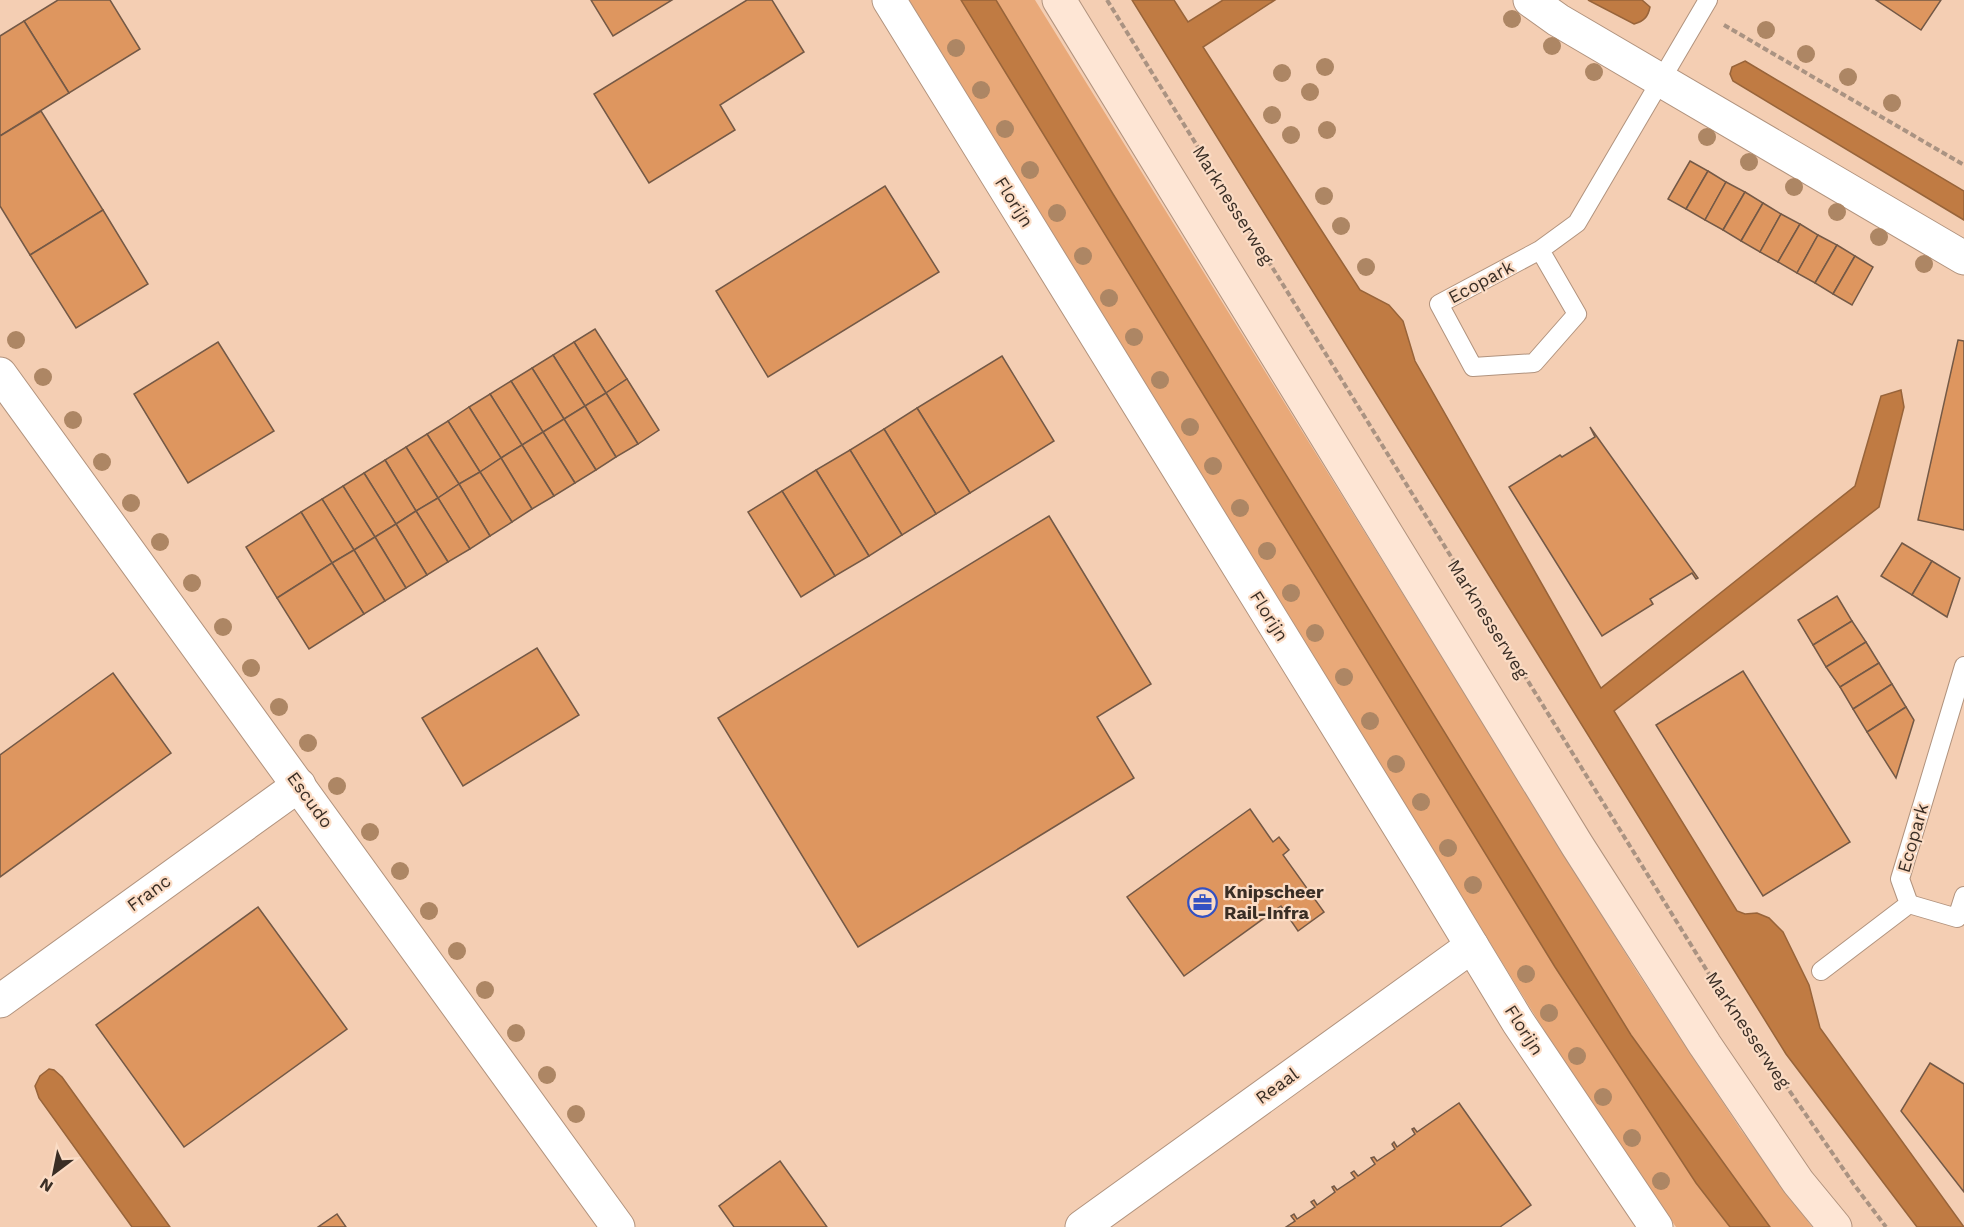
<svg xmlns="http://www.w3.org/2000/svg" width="1964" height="1227" viewBox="0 0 1964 1227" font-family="'Work Sans',sans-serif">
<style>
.built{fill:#f4ceb3}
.green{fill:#e9a979}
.water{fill:#c07b43;stroke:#98643a;stroke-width:1.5}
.building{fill:#de965f;stroke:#745946;stroke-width:1.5}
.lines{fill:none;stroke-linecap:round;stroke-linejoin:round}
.service-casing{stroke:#b1937e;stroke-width:20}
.minor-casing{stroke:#b1937e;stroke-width:35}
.secondary-casing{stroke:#b1937e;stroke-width:35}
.path{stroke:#aa9382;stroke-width:4;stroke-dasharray:6 3;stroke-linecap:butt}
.service{stroke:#fff;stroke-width:18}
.minor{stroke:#fff;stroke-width:33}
.secondary{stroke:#fee6d5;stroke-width:33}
.tree{fill:#ad8664}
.labels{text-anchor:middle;stroke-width:4.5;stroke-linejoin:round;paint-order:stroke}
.street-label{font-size:18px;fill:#3a2e25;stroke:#fbdcc5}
.poi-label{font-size:18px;font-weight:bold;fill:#3a2e25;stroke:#fbdcc5;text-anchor:start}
</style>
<rect width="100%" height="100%" fill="#fbdcc5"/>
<rect class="built" x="0" y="0" width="1964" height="1227"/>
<g class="green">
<path d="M907 0H961L1555 967 1696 1183 1730 1227H1676L1573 1077Z"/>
<path d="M996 0H1035L1637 972 1741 1130 1812 1227H1770L1631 1035 1113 194Z"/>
</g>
<g class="water">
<path d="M961 0H996L1113 194 1631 1035 1770 1227H1730L1696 1183 1555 967Z"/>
<path d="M1132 0H1174L1188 22 1223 0H1275L1203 47 1360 290 1389 305 1403 321 1415 361 1601 688 1855 486 1881 396 1901 390 1904 407 1879 507 1614 711 1737 911 1745 914 1757 913 1769 918 1783 932 1809 985 1820 1028 1964 1227H1917L1786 1054Z"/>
<path d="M1588 0H1642L1650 7C1648 17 1644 21 1634 24Z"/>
<path d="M1745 61 1964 191V220L1733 81 1730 74 1732 67Z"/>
<path d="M49 1069 54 1070 62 1077 170 1227H132L39 1098 35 1086 40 1076Z"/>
</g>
<g class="building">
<path d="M58 0H110L140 49 69 93 24 21Z"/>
<path d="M591 0H672L613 36Z"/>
<path d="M747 0H772L804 52 720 105 735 130 649 183 594 94Z"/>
<path d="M1876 0H1941L1921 30Z"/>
<path d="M24 21 69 93 0 136V36Z"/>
<path d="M41 111 103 210 30 255 0 206V136Z"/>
<path d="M1690 161 1708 171 1686 209 1668 199Z"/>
<path d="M1708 171 1726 182 1705 220 1686 209Z"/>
<path d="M1726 182 1745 192 1723 230 1705 220Z"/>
<path d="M885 186 939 272 768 377 716 291Z"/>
<path d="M1745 192 1763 203 1741 241 1723 230Z"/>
<path d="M1763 203 1781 214 1760 252 1741 241Z"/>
<path d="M103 210 148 284 76 328 30 255Z"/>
<path d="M1781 214 1800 224 1778 262 1760 252Z"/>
<path d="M1800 224 1818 235 1797 273 1778 262Z"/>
<path d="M1818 235 1837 245 1815 283 1797 273Z"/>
<path d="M1837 245 1855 256 1833 294 1815 283Z"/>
<path d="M1855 256 1873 267 1852 305 1833 294Z"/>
<path d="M595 329 627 379 606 393 574 342Z"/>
<path d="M1958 340 1964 341V530L1918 520Z"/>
<path d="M218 342 274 431 188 483 134 394Z"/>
<path d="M574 342 606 393 585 406 553 355Z"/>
<path d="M553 355 585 406 564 419 532 368Z"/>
<path d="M1002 356 1054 441 970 493 917 408Z"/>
<path d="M532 368 564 419 543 432 511 381Z"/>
<path d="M627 379 659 430 638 444 606 393Z"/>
<path d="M511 381 543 432 522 445 490 394Z"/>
<path d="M606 393 638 444 616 457 585 406Z"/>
<path d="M490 394 522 445 501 458 469 407Z"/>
<path d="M585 406 616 457 596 470 564 419Z"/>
<path d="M469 407 501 458 480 472 448 421Z"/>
<path d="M917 408 970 493 936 514 884 429Z"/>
<path d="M564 419 596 470 575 483 543 432Z"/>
<path d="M448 421 480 472 459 484 427 434Z"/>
<path d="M1590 427 1698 578 1696 579 1692 573 1650 599 1653 604 1602 636 1509 487 1560 455 1562 457 1595 437Z"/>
<path d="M884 429 936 514 902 535 850 450Z"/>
<path d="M543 432 575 483 554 496 522 445Z"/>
<path d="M427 434 459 484 438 498 406 447Z"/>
<path d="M522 445 554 496 532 509 501 458Z"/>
<path d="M406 447 438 498 416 511 385 460Z"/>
<path d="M850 450 902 535 869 556 816 470Z"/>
<path d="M501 458 532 509 512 522 480 472Z"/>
<path d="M385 460 416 511 396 524 364 473Z"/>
<path d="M816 470 869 556 835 576 782 491Z"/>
<path d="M480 472 512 522 490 536 459 484Z"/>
<path d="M364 473 396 524 375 537 343 486Z"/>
<path d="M459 484 490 536 470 549 438 498Z"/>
<path d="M343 486 375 537 354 550 322 499Z"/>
<path d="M782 491 835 576 801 597 748 512Z"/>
<path d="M438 498 470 549 448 562 416 511Z"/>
<path d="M322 499 354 550 332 563 301 512Z"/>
<path d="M416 511 448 562 427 575 396 524Z"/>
<path d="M301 512 332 563 277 598 246 547Z"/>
<path d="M1049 516 1151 684 1097 717 1134 778 858 947 718 718Z"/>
<path d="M396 524 427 575 406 588 375 537Z"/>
<path d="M375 537 406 588 385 601 354 550Z"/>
<path d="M1902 543 1932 561 1912 595 1881 576Z"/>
<path d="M354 550 385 601 364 614 332 563Z"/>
<path d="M1932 561 1960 578 1947 617 1912 595Z"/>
<path d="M332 563 364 614 309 649 277 598Z"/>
<path d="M1837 596 1852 621 1813 645 1798 620Z"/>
<path d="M1852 621 1866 642 1826 667 1813 645Z"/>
<path d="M1866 642 1879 663 1840 687 1826 667Z"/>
<path d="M537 648 579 715 463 786 422 718Z"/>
<path d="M1879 663 1892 684 1853 709 1840 687Z"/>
<path d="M1743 671 1850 842 1763 896 1656 725Z"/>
<path d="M113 673 171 753 0 877V755Z"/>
<path d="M1892 684 1906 707 1867 732 1853 709Z"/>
<path d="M1906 707 1914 720 1896 778 1867 732Z"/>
<path d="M1250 809 1273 842 1279 837 1289 850 1283 855 1324 912 1298 931 1281 906 1184 976 1127 897Z"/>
<path d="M258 907 347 1029 184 1147 96 1025Z"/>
<path d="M1930 1063 1964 1084V1192L1901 1111Z"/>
<path d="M1459 1103 1531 1205 1500 1227H1286L1295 1221 1291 1216 1294 1214 1297 1219 1315 1207 1311 1202 1314 1200 1317 1205 1335 1192 1332 1187 1334 1186 1337 1190 1355 1178 1351 1173 1354 1171 1358 1176 1375 1164 1371 1158 1374 1157 1377 1161 1395 1149 1392 1144 1394 1142 1397 1147 1415 1134 1412 1129 1414 1128 1417 1132Z"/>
<path d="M780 1161 827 1227H734L719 1206Z"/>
<path d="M337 1214 346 1227H318Z"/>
</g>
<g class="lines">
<defs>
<g id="service">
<path d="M1540 250 1577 314 1534 363 1473 367 1439 304 1540 250 1577 223 1708 0"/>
<path d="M1909 904 1957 918 1964 896"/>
<path d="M1821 971 1909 904 1900 879 1964 666"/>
</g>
<g id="minor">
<path d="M889 0 1426 870 1518 1022 1656 1227"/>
<path d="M1530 0 1558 20 1964 258"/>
<path d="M0 374 618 1227"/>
<path d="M0 1001 299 785"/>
<path d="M1082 1227 1472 946"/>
</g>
<path id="secondary" d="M1059 0 1577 845 1705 1045 1798 1182 1835 1227"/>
</defs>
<use href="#service" class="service-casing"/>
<use href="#minor" class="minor-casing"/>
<use href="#secondary" class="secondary-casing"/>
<g class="path">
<path d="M1107 0 1709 974 1855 1186 1886 1227"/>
<path d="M1724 25 1964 165"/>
</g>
<use href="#service" class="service"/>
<use href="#minor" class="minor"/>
<use href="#secondary" class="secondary"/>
</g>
<g class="tree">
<circle cx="1512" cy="19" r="9"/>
<circle cx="1766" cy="30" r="9"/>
<circle cx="1552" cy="46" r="9"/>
<circle cx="956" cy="48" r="9"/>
<circle cx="1806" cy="54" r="9"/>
<circle cx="1325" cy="67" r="9"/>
<circle cx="1594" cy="72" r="9"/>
<circle cx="1282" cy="73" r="9"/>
<circle cx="1848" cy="77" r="9"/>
<circle cx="981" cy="90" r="9"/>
<circle cx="1310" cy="92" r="9"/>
<circle cx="1892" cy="103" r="9"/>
<circle cx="1272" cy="115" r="9"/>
<circle cx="1005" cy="129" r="9"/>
<circle cx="1327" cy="130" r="9"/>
<circle cx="1291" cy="135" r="9"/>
<circle cx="1707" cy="137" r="9"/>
<circle cx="1749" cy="162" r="9"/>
<circle cx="1030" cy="170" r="9"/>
<circle cx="1794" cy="187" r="9"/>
<circle cx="1324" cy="196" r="9"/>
<circle cx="1837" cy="212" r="9"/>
<circle cx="1057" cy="213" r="9"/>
<circle cx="1341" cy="226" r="9"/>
<circle cx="1879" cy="237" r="9"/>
<circle cx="1083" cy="256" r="9"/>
<circle cx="1924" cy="264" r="9"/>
<circle cx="1366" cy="267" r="9"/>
<circle cx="1109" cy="298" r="9"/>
<circle cx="1134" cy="337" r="9"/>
<circle cx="16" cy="340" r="9"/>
<circle cx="43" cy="377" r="9"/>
<circle cx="1160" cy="380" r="9"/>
<circle cx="73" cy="420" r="9"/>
<circle cx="1190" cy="427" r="9"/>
<circle cx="102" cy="462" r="9"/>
<circle cx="1213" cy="466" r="9"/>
<circle cx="131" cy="503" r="9"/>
<circle cx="1240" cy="508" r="9"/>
<circle cx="160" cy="542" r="9"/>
<circle cx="1267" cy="551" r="9"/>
<circle cx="192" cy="583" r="9"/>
<circle cx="1291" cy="593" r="9"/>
<circle cx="223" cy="627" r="9"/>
<circle cx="1315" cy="633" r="9"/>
<circle cx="251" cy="668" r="9"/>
<circle cx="1344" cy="677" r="9"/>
<circle cx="279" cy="707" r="9"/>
<circle cx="1370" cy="721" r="9"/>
<circle cx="308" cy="743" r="9"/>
<circle cx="1396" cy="764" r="9"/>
<circle cx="337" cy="786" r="9"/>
<circle cx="1421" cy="802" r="9"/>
<circle cx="370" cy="832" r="9"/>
<circle cx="1448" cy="848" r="9"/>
<circle cx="400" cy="871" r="9"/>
<circle cx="1473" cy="885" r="9"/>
<circle cx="429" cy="911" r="9"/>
<circle cx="457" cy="951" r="9"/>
<circle cx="1526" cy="974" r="9"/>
<circle cx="485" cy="990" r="9"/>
<circle cx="1549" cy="1013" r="9"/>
<circle cx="516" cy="1033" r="9"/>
<circle cx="1577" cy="1056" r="9"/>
<circle cx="547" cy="1075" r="9"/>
<circle cx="1603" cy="1097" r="9"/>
<circle cx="576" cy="1114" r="9"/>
<circle cx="1632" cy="1138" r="9"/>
<circle cx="1661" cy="1181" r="9"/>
</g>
<defs>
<symbol id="office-ring" viewBox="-11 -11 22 22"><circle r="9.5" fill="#fbdcc5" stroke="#3351c2" stroke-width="1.5"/><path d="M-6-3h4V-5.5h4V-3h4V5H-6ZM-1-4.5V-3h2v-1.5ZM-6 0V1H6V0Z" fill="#3351c2"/></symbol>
</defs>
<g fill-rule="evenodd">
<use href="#office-ring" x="1186" y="886" width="33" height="33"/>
</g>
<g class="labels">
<g class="street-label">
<text transform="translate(1014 202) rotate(58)" y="6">Florijn</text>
<text transform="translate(1233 205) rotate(58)" y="6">Marknesserweg</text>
<text transform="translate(1481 282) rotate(-28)" y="6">Ecopark</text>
<text transform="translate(1269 616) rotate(58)" y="6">Florijn</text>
<text transform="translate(1488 619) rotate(58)" y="6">Marknesserweg</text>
<text transform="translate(310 800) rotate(54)" y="6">Escudo</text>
<text transform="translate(1913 838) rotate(-74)" y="6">Ecopark</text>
<text transform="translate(149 893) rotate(-36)" y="6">Franc</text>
<text transform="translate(1524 1030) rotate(57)" y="6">Florijn</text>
<text transform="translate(1748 1030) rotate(56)" y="6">Marknesserweg</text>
<text transform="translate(1277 1086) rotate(-36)" y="6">Reaal</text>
</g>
<g class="poi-label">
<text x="1224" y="898">Knipscheer<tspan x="1224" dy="21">Rail-Infra</tspan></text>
</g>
</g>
<g transform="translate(54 1173) rotate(212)" stroke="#fbdcc5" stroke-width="4.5" paint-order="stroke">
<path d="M0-4.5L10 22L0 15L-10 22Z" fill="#3a2e25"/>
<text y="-9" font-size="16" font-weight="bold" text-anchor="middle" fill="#3a2e25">N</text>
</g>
</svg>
